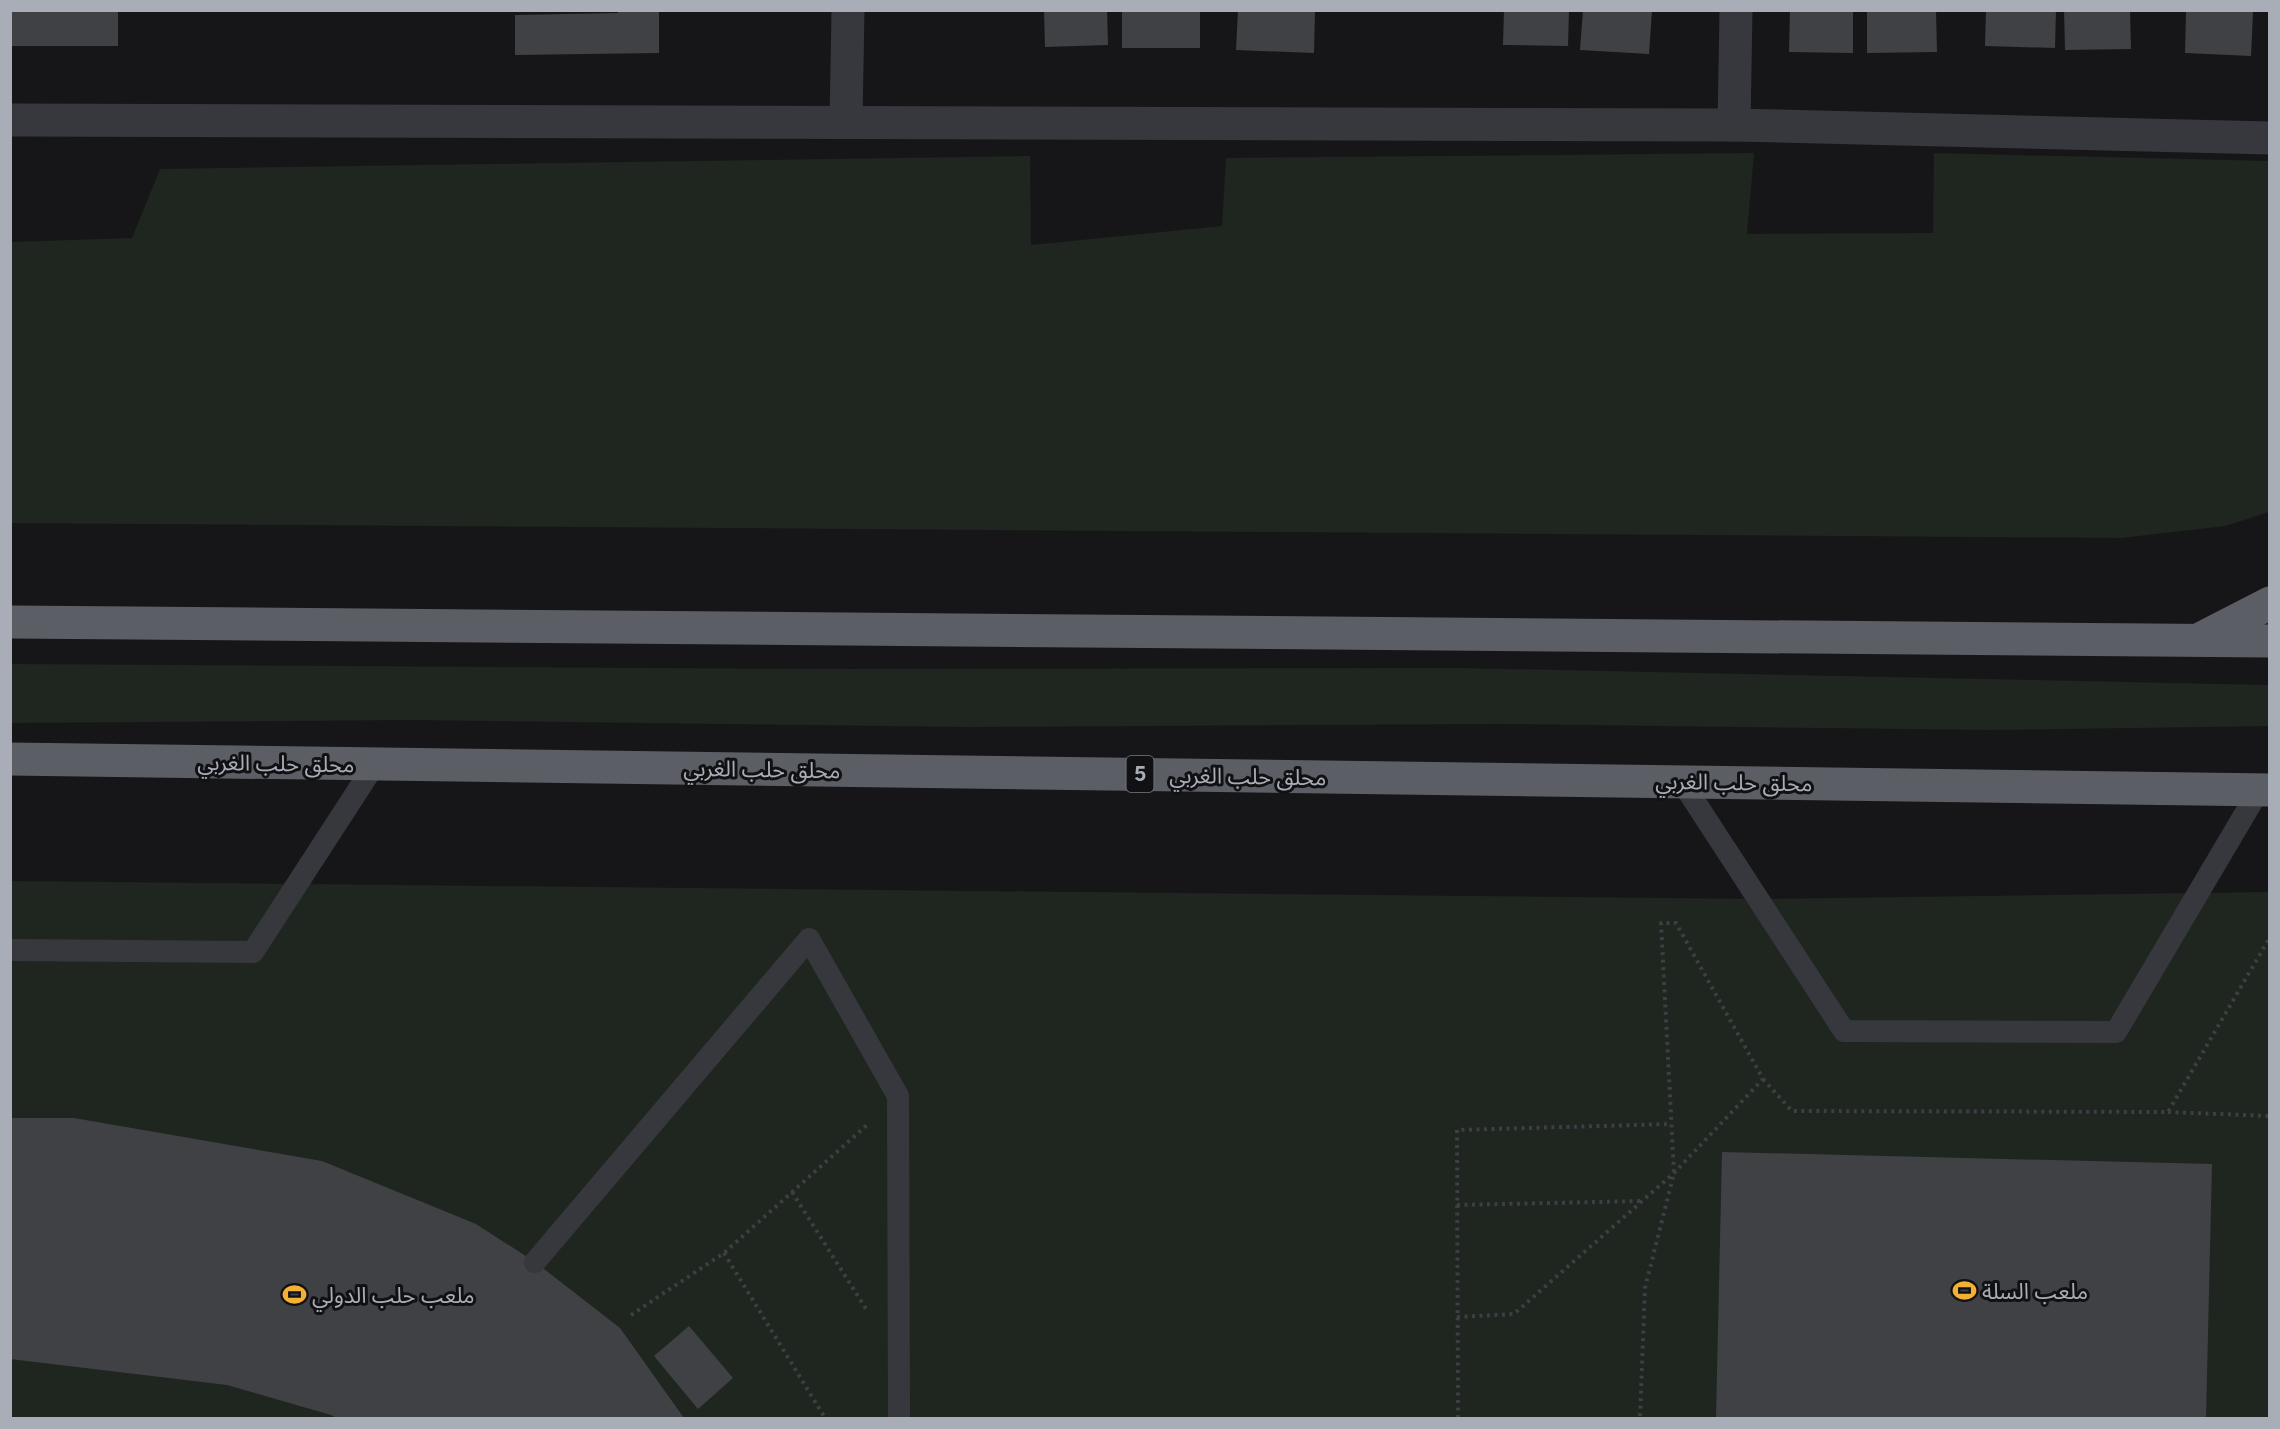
<svg xmlns="http://www.w3.org/2000/svg" width="2280" height="1429" viewBox="0 0 2280 1429" font-family="Figtree,'Noto Sans Arabic',sans-serif">
<style>
.green{fill:#1e261f}
.building{fill:#404145}
.lines{fill:none;stroke-linecap:round;stroke-linejoin:round}
.path{stroke:#3d3f44;stroke-width:4;stroke-dasharray:3 4.5;stroke-linecap:butt}
.service{stroke:#37383d;stroke-width:22}
.minor{stroke:#37383d;stroke-width:33}
.trunk{stroke:#5b5e65;stroke-width:33}
.labels{text-anchor:middle;stroke-width:6;stroke-linejoin:round;paint-order:stroke}
.shield{fill:#111113;stroke:#7b7e86;stroke-width:1.5}
.shield-label{font-size:21px;font-weight:bold;fill:#a8adb8}
.street-label{font-size:22px;fill:#a8adb8;stroke:#111113}
.poi-label{font-size:22px;fill:#a8adb8;stroke:#111113;text-anchor:start}
</style>
<rect width="100%" height="100%" fill="#161618"/>
<g class="green">
<path d="M1754 153 1747 234 1933 233 1934 153 2269 161V512L2225 526 2121 538 11 523V242L132 238 160 169 1030 156 1031 245 1222 226 1226 158Z"/>
<path d="M11 664 818 669 1459 668 2269 685 2270 726 1991 730 1502 724 967 727 411 720 11 723Z"/>
<path d="M11 881 1758 899 2269 892V1418H11Z"/>
</g>
<g class="building">
<rect x="10" y="10" width="108" height="36"/>
<path d="M618 10H659V53L515 55V15L618 13Z"/>
<path d="M1044 10H1107L1108 45 1045 47Z"/>
<rect x="1122" y="10" width="78" height="38"/>
<path d="M1238 10H1315L1314 53 1236 50Z"/>
<path d="M1504 10H1569L1568 46 1503 45Z"/>
<path d="M1583 10H1652L1649 54 1580 50Z"/>
<path d="M1790 10H1853V53L1789 52Z"/>
<path d="M1867 10H1936L1937 52 1867 53Z"/>
<path d="M1986 10H2056L2055 48 1985 46Z"/>
<path d="M2064 10H2130L2131 49 2065 50Z"/>
<path d="M2186 10 2253 12 2251 56 2185 53Z"/>
<path d="M10 1118H74L322 1161 476 1224 535 1262 620 1328 684 1418H337L331 1415 227 1385 10 1359Z"/>
<path d="M1722 1152 2212 1164 2206 1418H1716Z"/>
<path d="M689 1326 733 1378 698 1409 654 1356Z"/>
</g>
<g class="lines">
<g class="path">
<path d="M1763 1079 1792 1111 2168 1112 2270 937"/>
<path d="M2168 1112 2270 1116"/>
<path d="M792 1192 868 1312"/>
<path d="M1457 1205 1642 1201"/>
<path d="M724 1253 825 1418"/>
<path d="M631 1315 724 1253 868 1124"/>
<path d="M1457 1317 1514 1314 1674 1173 1763 1079 1676 923H1661L1674 1173 1645 1288 1640 1418"/>
<path d="M1458 1418 1457 1130 1671 1124"/>
</g>
<g class="service">
<path d="M1682 782 1844 1031 2116 1032 2259 790"/>
<path d="M10 950 253 952 375 764"/>
<path d="M535 1262 809 939 898 1096 899 1418"/>
</g>
<g class="minor">
<path d="M10 120 1734 125 2270 138"/>
<path d="M846 122 848 10"/>
<path d="M1734 125 1736 10"/>
</g>
<g class="trunk">
<path d="M10 622 2270 641"/>
<path d="M2202 638 2270 603"/>
<path d="M10 759 2270 790"/>
</g>
</g>
<defs>
<symbol id="stadium-bare" viewBox="-9 -9 18 18"><path d="M0-5a6.5 5 0 1 0 0 10a6.5 5 0 1 0 0-10ZM-3.5-1.8h7v3.6h-7Z" fill="#f2b134" stroke="#111113" stroke-width="2.5" paint-order="stroke"/></symbol>
</defs>
<g fill-rule="evenodd">
<use href="#stadium-bare" x="1948" y="1274" width="33" height="33"/>
<use href="#stadium-bare" x="278" y="1278" width="33" height="33"/>
</g>
<g class="labels">
<rect class="shield" x="1126.5" y="756" width="27" height="36" rx="4.5"/>
<g class="shield-label">
<text x="1140" y="781">5</text>
</g>
<g class="street-label">
<text transform="translate(276 763) rotate(1)" y="8">محلق حلب الغربي</text>
<text transform="translate(762 769) rotate(1)" y="8">محلق حلب الغربي</text>
<text transform="translate(1248 776) rotate(1)" y="8">محلق حلب الغربي</text>
<text transform="translate(1734 782) rotate(1)" y="8">محلق حلب الغربي</text>
</g>
<g class="poi-label">
<text x="1982" y="1299">ملعب السلة</text>
<text x="312" y="1303">ملعب حلب الدولي</text>
</g>
</g>
<rect width="2280" height="1429" fill="none" stroke="#a8adb8" stroke-width="24"/>
</svg>
